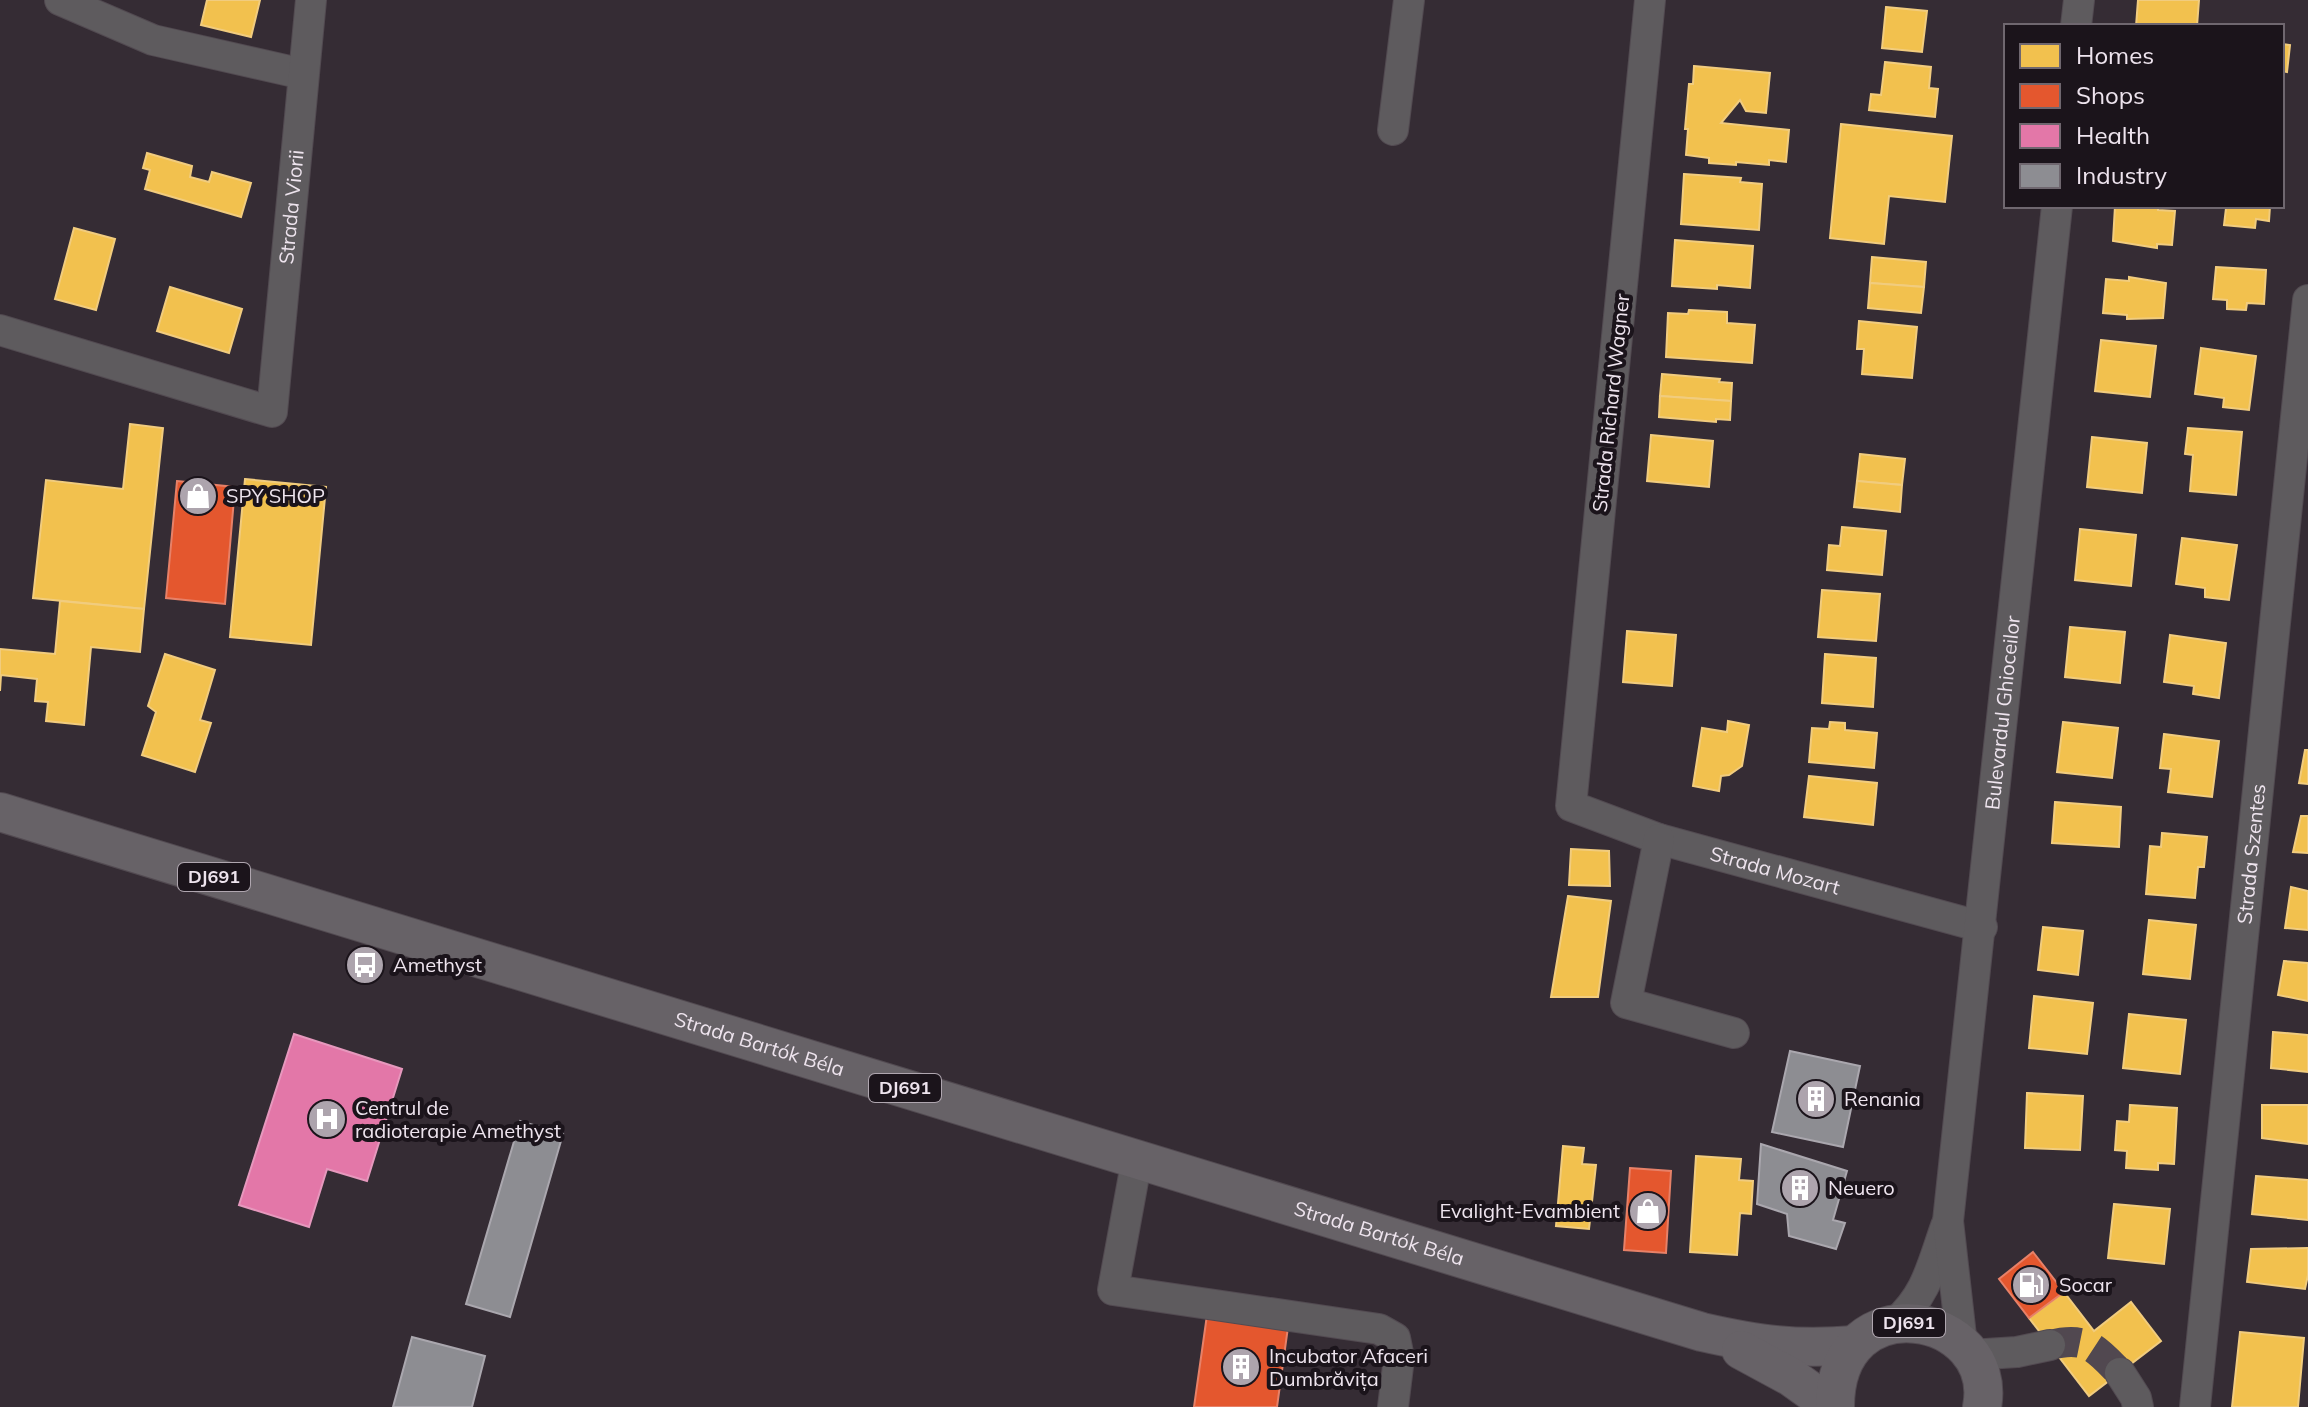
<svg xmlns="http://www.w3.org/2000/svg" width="2308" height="1407" viewBox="0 0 2308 1407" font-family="Mulish,sans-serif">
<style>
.homes{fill:#f2c14e;stroke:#f1cc7e;stroke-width:2}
.shops{fill:#e4572e;stroke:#e78168;stroke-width:2}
.health{fill:#e377a8;stroke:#e698bd;stroke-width:2}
.industry{fill:#8d8d92;stroke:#aaa7ae;stroke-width:2}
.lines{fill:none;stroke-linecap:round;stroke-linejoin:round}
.minor-tunnel{stroke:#514850;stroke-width:30;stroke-dasharray:30 15;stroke-linecap:butt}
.minor-casing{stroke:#524a51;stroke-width:32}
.major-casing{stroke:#524a51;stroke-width:40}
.minor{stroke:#5e5b5e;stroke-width:30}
.major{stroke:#676267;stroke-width:38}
.labels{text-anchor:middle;stroke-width:8;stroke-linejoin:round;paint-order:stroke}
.shield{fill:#1b141b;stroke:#afa6af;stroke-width:2}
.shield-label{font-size:18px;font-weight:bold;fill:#eee4ee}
.street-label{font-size:20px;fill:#eee4ee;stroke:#1b141b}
.poi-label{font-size:20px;fill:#eee4ee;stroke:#1b141b;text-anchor:start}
</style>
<rect width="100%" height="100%" fill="#352c34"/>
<g class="homes">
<path d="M207 0H260L251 37 201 25Z"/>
<path d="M2138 0H2199L2197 26H2136Z"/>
<path d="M1886 7 1927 11 1922 52 1882 48Z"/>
<path d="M2282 44 2290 45 2287 72 2282 71Z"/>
<path d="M1885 62 1931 67 1929 88 1938 89 1935 117 1869 110 1871 94 1881 95Z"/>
<path d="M1694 66 1770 73 1766 113 1746 111 1740 100 1721 123 1789 130 1786 162 1769 160V165L1736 162V165L1709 163V158L1686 155 1688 129H1685L1689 84H1693Z"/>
<path d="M1841 124 1952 136 1945 202 1889 196 1884 244 1830 238Z"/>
<path d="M147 153 192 166 190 177 209 182 212 172 251 183 241 217 145 189 150 170 143 168Z"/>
<path d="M1684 174 1741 178 1740 182 1762 184 1759 230 1681 224Z"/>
<path d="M2115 206 2158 207V210L2175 211 2172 245 2157 244V248L2113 241Z"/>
<path d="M2213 206H2270L2269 221 2256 219 2255 228 2224 225 2226 208Z"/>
<path d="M74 228 115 239 96 310 55 299Z"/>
<path d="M1675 240 1753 246 1750 288 1717 285V289L1672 286Z"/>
<path d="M1872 257 1926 262 1924 287 1870 283Z"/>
<path d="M2216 267 2266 270 2264 304 2247 303 2246 310 2227 309V300L2213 299Z"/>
<path d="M2129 277 2166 283 2163 318 2127 319V315L2103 313 2106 279 2129 281Z"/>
<path d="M1870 283 1924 287 1921 313 1868 308Z"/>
<path d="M170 287 242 309 229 353 157 331Z"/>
<path d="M1689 310 1727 312V323L1755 325 1752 363 1666 357 1668 313 1688 314Z"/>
<path d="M1859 321 1917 327 1912 378 1862 374 1864 349H1857Z"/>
<path d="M2101 340 2156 346 2150 397 2095 391Z"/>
<path d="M2201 348 2256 356 2249 410 2223 407 2224 398 2195 394Z"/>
<path d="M1662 374 1720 379 1719 382 1732 383 1731 401 1660 396Z"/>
<path d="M1660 396 1731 401 1730 420 1716 419V422L1659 417Z"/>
<path d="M130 424 163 428 144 609 33 598 46 480 123 489Z"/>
<path d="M2188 428 2242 432 2236 495 2190 491 2193 455 2185 454Z"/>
<path d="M1651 435 1713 441 1709 487 1647 481Z"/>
<path d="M2092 437 2147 443 2142 493 2087 487Z"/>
<path d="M1860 454 1905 459 1902 485 1857 481Z"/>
<path d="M245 479 326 487 311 645 230 637Z"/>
<path d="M1857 481 1902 485 1900 512 1854 507Z"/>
<path d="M1842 527 1886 531 1882 575 1827 570 1829 545 1840 546Z"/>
<path d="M2080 529 2136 535 2131 586 2075 580Z"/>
<path d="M2182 538 2237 545 2229 600 2205 597V588L2176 584Z"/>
<path d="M1822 590 1880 594 1876 641 1818 637Z"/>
<path d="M60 601 144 609 140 652 91 647 84 725 46 721 48 702 35 701 37 679 1 675 0 691V649L55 654Z"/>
<path d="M2070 627 2125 632 2120 683 2065 677Z"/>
<path d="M1627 631 1676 635 1672 686 1623 682Z"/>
<path d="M2170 635 2226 643 2219 698 2193 694 2194 686 2164 682Z"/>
<path d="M165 654 215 670 200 720 211 723 195 772 142 755 156 712 148 706Z"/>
<path d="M1825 654 1876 658 1873 707 1822 703Z"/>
<path d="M1728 721 1749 725 1742 766 1729 775 1721 776 1719 791 1693 786 1702 728 1727 732Z"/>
<path d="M1830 722 1845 723V730L1877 733 1874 768 1809 762 1812 728 1829 729Z"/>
<path d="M2063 722 2118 728 2112 778 2057 772Z"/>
<path d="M2164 734 2219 741 2212 797 2168 792 2171 769 2160 768Z"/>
<path d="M2305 750H2308V784L2299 783Z"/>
<path d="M1809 776 1877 783 1873 825 1804 817Z"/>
<path d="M2055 802 2121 807 2119 847 2052 843Z"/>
<path d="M2301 816H2308V853L2293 852Z"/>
<path d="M2162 833 2207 837 2204 867H2198L2195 898 2146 894 2150 846 2161 847Z"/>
<path d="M1571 849 1609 851 1610 886 1569 885Z"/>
<path d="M2291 887 2308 891V930L2285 928Z"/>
<path d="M1568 896 1611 901 1598 997H1551Z"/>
<path d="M2149 920 2196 925 2190 979 2143 974Z"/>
<path d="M2043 927 2083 931 2078 975 2038 970Z"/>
<path d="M2284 961 2308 963V1001L2278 995Z"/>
<path d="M2034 996 2093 1003 2087 1054 2029 1048Z"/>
<path d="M2129 1014 2186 1020 2180 1074 2123 1068Z"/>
<path d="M2273 1032 2308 1035V1072L2271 1068Z"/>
<path d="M2027 1093 2083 1096 2080 1150 2025 1148Z"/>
<path d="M2130 1105 2177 1108 2174 1164 2158 1163V1170L2126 1168 2127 1151 2115 1150 2117 1121 2129 1122Z"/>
<path d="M2262 1105H2308V1144L2262 1138Z"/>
<path d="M1563 1146 1584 1148 1582 1164 1596 1165 1589 1229 1556 1226Z"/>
<path d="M1696 1156 1741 1159 1739 1180 1753 1181 1751 1214 1740 1213 1737 1255 1690 1252Z"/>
<path d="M2256 1176 2308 1180V1220L2252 1214Z"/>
<path d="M2114 1204 2170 1209 2164 1264 2108 1258Z"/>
<path d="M2308 1248V1275L2305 1289 2247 1282 2251 1249Z"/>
<path d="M2064 1292 2094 1331 2131 1302 2161 1341 2089 1396 2029 1318Z"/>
<path d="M2240 1332 2304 1338 2298 1407H2232Z"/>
</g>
<g class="shops">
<path d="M177 481 235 487 225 604 166 598Z"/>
<path d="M1630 1168 1671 1171 1666 1253 1624 1250Z"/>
<path d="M2033 1252 2064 1292 2029 1318 1999 1279Z"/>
<path d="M1207 1315 1288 1327 1277 1407H1194Z"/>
</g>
<path class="health" d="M294 1034 402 1069 367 1181 327 1169 309 1227 239 1205Z"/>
<g class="industry">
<path d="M1790 1051 1860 1066 1843 1147 1772 1132Z"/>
<path d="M520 1121 563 1134 510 1317 466 1304Z"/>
<path d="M1761 1144 1847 1171 1833 1220 1845 1223 1836 1249 1789 1236 1787 1214 1757 1204Z"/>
<path d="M412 1337 485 1356 472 1407H393Z"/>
</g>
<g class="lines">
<path class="minor-tunnel" d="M2050 1345C2087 1336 2095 1348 2120 1373"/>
<defs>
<g id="minor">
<path d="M60 0 153 40 303 74"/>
<path id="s1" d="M1650 0 1571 806 1659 839 1982 927"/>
<path d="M2076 26 2079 0"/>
<path d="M1393 130 1409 0"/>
<path id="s2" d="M0 330 272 412 311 0"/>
<path d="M1659 839 1626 1003 1734 1033"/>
<path d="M1137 1159 1113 1290 1379 1329 1395 1338 1399 1358 1393 1407"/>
<path d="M1895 1323C1927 1295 1932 1265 1946 1226"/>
<path id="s3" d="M1962 1345 1948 1221 2057 206"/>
<path d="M1970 1355 2017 1352 2050 1345"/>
<path d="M2120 1373 2136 1398 2138 1407"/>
<path id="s4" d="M2195 1407 2308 300"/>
</g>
<g id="major">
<path id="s5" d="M0 812 1702 1332C1759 1345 1796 1350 1855 1345"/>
<path d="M1741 1350 1791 1377 1833 1407"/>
<path d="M1835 1407C1835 1280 2000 1312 1982 1407"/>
</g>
</defs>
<use href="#minor" class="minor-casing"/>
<use href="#major" class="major-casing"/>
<use href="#minor" class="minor"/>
<use href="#major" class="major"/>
</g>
<defs>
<symbol id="shop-disc" viewBox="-11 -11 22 22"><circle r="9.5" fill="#ada4ad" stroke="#1b141b"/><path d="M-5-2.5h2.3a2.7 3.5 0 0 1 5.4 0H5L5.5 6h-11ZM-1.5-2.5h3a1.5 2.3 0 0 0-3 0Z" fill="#fff"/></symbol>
<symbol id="bus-disc" viewBox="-11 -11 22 22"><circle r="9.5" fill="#ada4ad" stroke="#1b141b"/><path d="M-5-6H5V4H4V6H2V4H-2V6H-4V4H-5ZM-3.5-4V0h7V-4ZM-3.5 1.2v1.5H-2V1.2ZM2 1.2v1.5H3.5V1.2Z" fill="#fff"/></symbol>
<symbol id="building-disc" viewBox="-11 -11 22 22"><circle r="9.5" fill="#ada4ad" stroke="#1b141b"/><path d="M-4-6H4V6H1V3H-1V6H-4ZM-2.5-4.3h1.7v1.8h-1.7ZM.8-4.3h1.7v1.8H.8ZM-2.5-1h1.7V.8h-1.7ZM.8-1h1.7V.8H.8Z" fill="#fff"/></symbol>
<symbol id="hospital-disc" viewBox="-11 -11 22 22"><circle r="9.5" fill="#ada4ad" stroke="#1b141b"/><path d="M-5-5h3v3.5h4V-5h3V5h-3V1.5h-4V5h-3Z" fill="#fff"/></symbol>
<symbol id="fuel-disc" viewBox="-11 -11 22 22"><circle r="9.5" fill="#ada4ad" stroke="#1b141b"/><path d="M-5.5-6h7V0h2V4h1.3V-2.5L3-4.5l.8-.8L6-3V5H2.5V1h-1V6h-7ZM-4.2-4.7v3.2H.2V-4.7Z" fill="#fff"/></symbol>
</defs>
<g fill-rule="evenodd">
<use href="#shop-disc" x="176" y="474" width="44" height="44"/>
<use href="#bus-disc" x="343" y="943" width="44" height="44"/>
<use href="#building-disc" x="1794" y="1077" width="44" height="44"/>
<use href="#hospital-disc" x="305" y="1097" width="44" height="44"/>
<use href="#building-disc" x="1778" y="1166" width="44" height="44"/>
<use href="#shop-disc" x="1626" y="1189" width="44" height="44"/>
<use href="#fuel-disc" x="2009" y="1263" width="44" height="44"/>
<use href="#building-disc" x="1219" y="1345" width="44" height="44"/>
</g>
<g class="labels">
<g class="shield">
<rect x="178" y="863" width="72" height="28" rx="6"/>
<rect x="869" y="1074" width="72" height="28" rx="6"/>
<rect x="1873" y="1309" width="72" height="28" rx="6"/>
</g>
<g class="shield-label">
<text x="214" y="883">DJ691</text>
<text x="905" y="1094">DJ691</text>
<text x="1909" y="1329">DJ691</text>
</g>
<g class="street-label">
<text dy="7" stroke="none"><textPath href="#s2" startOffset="490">Strada Viorii</textPath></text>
<text transform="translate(1611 403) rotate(-84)" y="7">Strada Richard Wagner</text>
<text dy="7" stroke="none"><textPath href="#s3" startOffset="636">Bulevardul Ghioceilor</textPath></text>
<text dy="7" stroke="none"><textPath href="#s4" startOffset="556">Strada Szentes</textPath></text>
<text dy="7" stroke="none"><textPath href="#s1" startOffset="1024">Strada Mozart</textPath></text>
<text dy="7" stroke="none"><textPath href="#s5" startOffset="794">Strada Bartók Béla</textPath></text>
<text dy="7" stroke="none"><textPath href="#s5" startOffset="1442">Strada Bartók Béla</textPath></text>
</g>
<g class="poi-label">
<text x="226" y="503">SPY SHOP</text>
<text x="393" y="972">Amethyst</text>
<text x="1844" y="1106">Renania</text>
<text x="355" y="1115">Centrul de<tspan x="355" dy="23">radioterapie Amethyst</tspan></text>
<text x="1828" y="1195">Neuero</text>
<text x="1620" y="1218" text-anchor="end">Evalight-Evambient</text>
<text x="2059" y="1292">Socar</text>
<text x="1269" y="1363">Incubator Afaceri<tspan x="1269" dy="23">Dumbrăvița</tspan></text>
</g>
</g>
<rect x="2004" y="24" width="280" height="184" fill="#1b141b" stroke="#6f676f" stroke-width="2"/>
<rect x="2020" y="44" width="40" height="24" fill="#f2c14e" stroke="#6f676f" stroke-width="2"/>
<text x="2076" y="64" font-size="24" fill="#eee4ee">Homes</text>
<rect x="2020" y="84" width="40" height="24" fill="#e4572e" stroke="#6f676f" stroke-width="2"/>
<text x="2076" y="104" font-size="24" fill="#eee4ee">Shops</text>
<rect x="2020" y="124" width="40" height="24" fill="#e377a8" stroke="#6f676f" stroke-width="2"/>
<text x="2076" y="144" font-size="24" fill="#eee4ee">Health</text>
<rect x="2020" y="164" width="40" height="24" fill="#8d8d92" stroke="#6f676f" stroke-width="2"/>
<text x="2076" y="184" font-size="24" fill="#eee4ee">Industry</text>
</svg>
